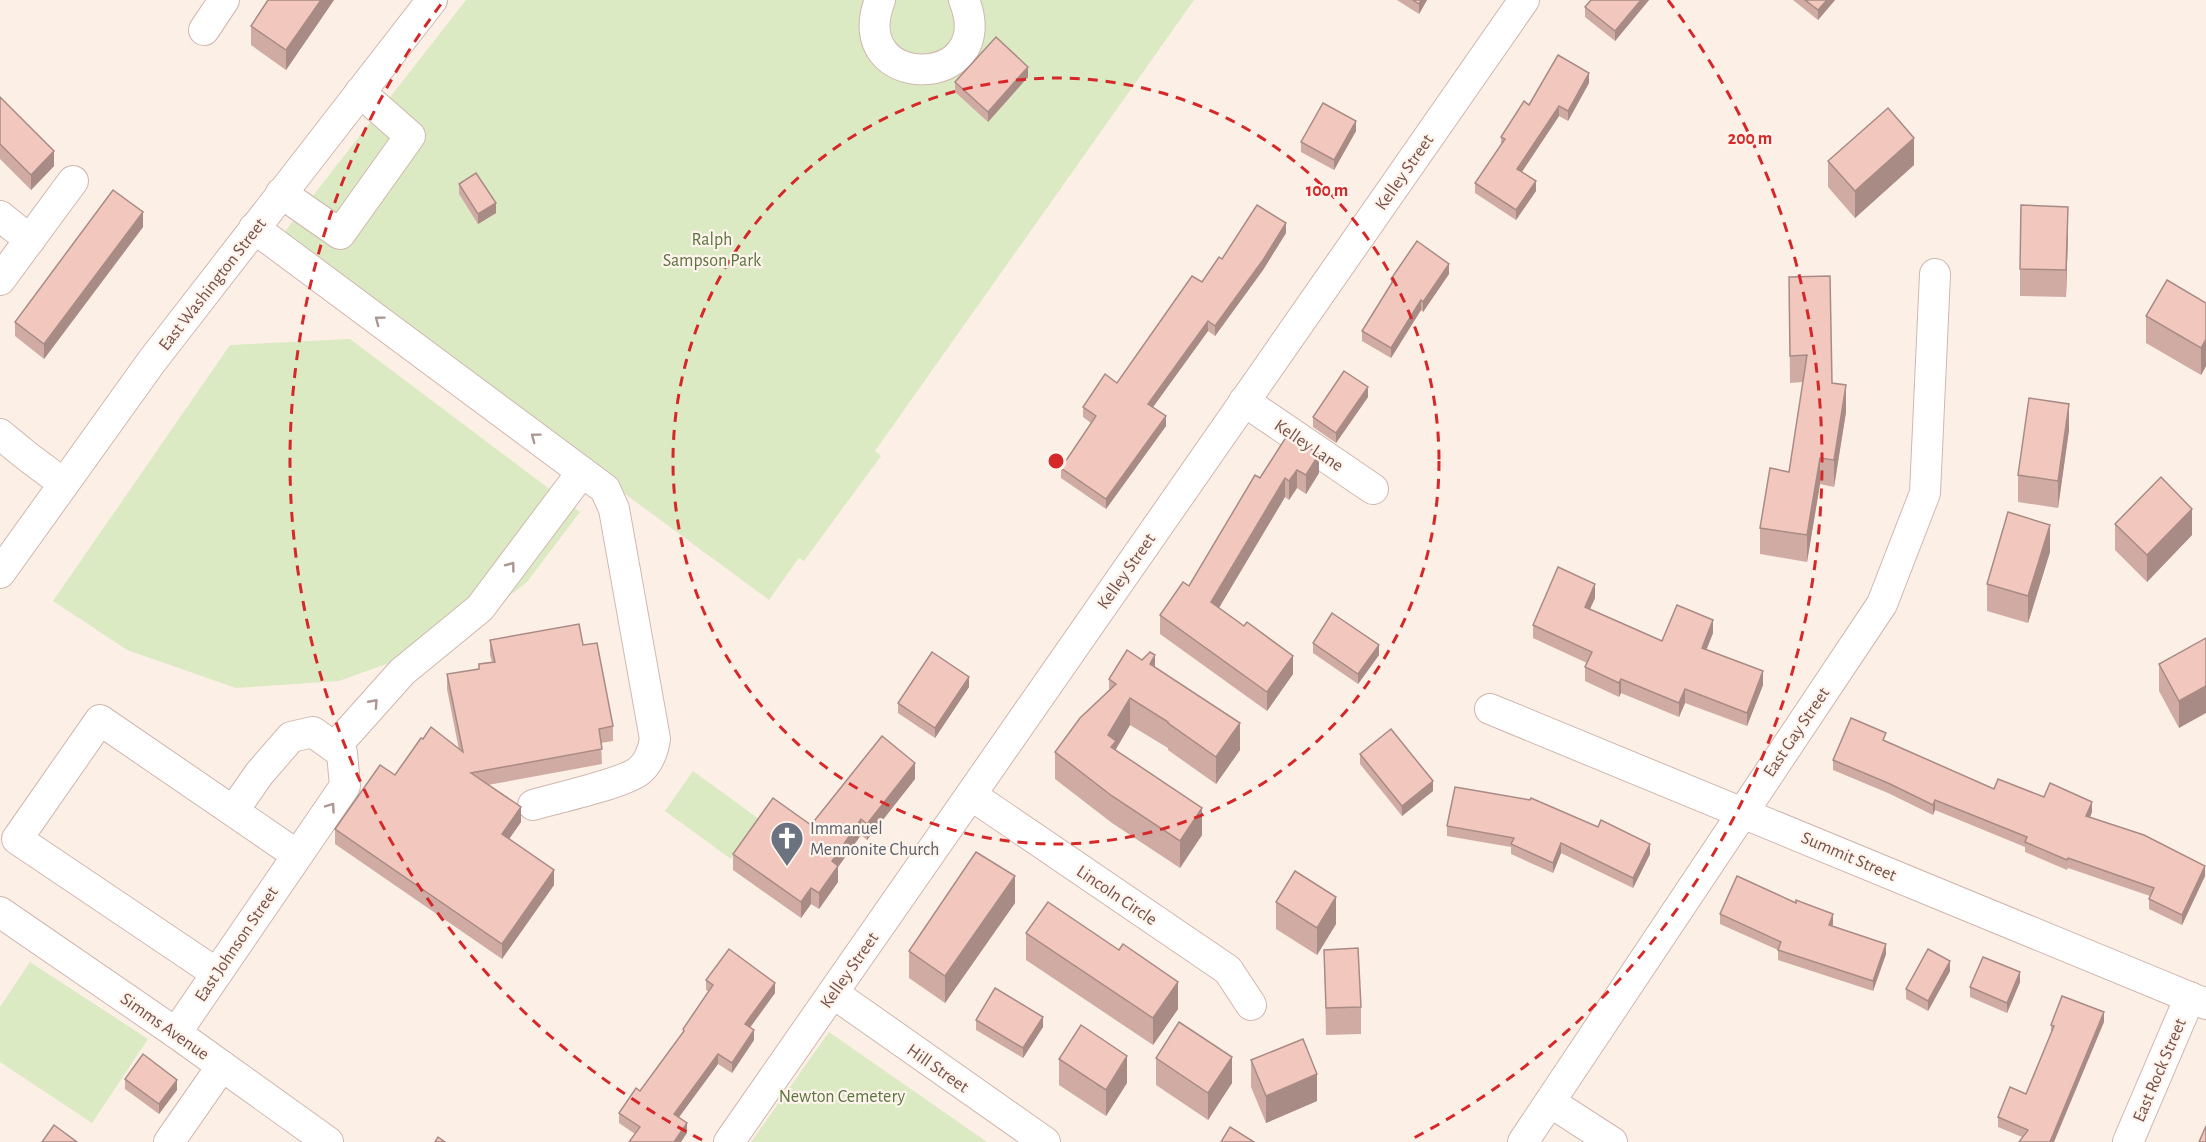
<svg xmlns="http://www.w3.org/2000/svg" width="2206" height="1142" viewBox="0 0 2206 1142" font-family="'Alegreya Sans',sans-serif">
<style>
.green{fill:#dceac4}
.lines{fill:none;stroke-linecap:round;stroke-linejoin:round}
.minor-casing{stroke:#d0b7af;stroke-width:32}
.minor{stroke:#fff;stroke-width:30}
.wall{fill:#d0aba3}
.shaded-wall{fill:#a98b85}
.building{fill:#f2c7be;stroke:#a98b85;stroke-width:1.5}
.oneway{stroke:#ad9793}
.ring{fill:none;stroke:#d62828;stroke-width:3;stroke-dasharray:10 8}
.labels{text-anchor:middle;stroke-width:4.5;stroke-linejoin:round;paint-order:stroke}
.street-label{font-size:18px;fill:#76514b;stroke:#fff4ec}
.park-label{font-size:18px;fill:#5b7540;stroke:#fff4ec}
.worship-label{font-size:18px;fill:#5b616d;stroke:#fff4ec;text-anchor:start}
.centre{fill:#d62828;stroke:#fff4ec;stroke-width:3}
.ring-label{font-size:18px;text-anchor:middle;font-weight:bold;fill:#d62828;stroke:#fff4ec;stroke-width:4.5;stroke-linejoin:round;paint-order:stroke}
</style>
<rect width="100%" height="100%" fill="#fcefe6"/>
<g class="green">
<path d="M466 0H1194L875 451 881 456 804 561 799 558 769 600 279 239Z"/>
<path d="M350 339 580 512 527 582 453 640 339 681 236 688 127 650 53 601 230 345Z"/>
<path d="M693 771 759 819 731 859 665 811Z"/>
<path d="M30 962 148 1039 92 1123 0 1062V1007Z"/>
<path d="M829 1032 987 1142H751Z"/>
</g>
<g class="lines">
<defs>
<g id="minor">
<path d="M880 0C844 93 1001 92 964 0"/>
<path d="M204 30 224 0"/>
<path d="M281 193 340 234 410 136 360 92"/>
<path d="M0 216 30 240"/>
<path d="M254 228 605 489 614 509 655 739C653 751 649 763 639 771 622 784 556 798 533 805"/>
<path d="M0 280 73 181"/>
<path d="M1244 401 1373 489"/>
<path d="M0 434 28 457 63 483"/>
<path d="M0 573 152 361 432 0"/>
<path d="M1490 709 2206 1004"/>
<path d="M335 747 402 672 480 608 582 472"/>
<path d="M971 795 1228 970 1251 1005"/>
<path d="M0 912 176 1033 328 1142"/>
<path d="M216 973 17 839 100 720 297 855"/>
<path d="M833 993 1045 1142"/>
<path d="M176 1033 345 786 342 753 313 732 291 737 259 774 234 810"/>
<path d="M1550 1102 1612 1142"/>
<path d="M169 1142 222 1066"/>
<path d="M729 1142 1524 0"/>
<path d="M1523 1142 1882 604 1925 493 1935 274"/>
<path d="M2128 1142 2190 997"/>
</g>
</defs>
<use href="#minor" class="minor-casing"/>
<use href="#minor" class="minor"/>
</g>
<g class="wall">
<path d="M334 0 286 70 251 45V26Z"/>
<path d="M1397 0H1427L1419 14Z"/>
<path d="M1591 0H1649L1615 41 1585 17V7Z"/>
<path d="M1793 0H1835L1818 20Z"/>
<path d="M1028 77 988 122 955 92V82Z"/>
<path d="M1589 83 1568 121 1559 116 1522 172 1536 191 1516 220 1475 193V183L1501 145V137L1529 105Z"/>
<path d="M0 97 54 166 31 190 0 159Z"/>
<path d="M1356 131 1334 170 1301 152V142Z"/>
<path d="M1828 161 1914 165 1855 218 1828 187Z"/>
<path d="M459 184 496 213 478 224 459 194Z"/>
<path d="M143 227 44 359 15 336V322Z"/>
<path d="M1286 233 1263 270 1215 336 1208 331 1153 407 1166 426 1106 509 1061 478V468L1091 423 1083 417V407L1117 383 1202 282 1222 259Z"/>
<path d="M2068 234 2066 297 2020 296V269Z"/>
<path d="M1449 274 1423 312 1421 310 1391 358 1362 341V331L1391 285V279Z"/>
<path d="M1789 277 1832 383 1846 412 1834 487 1820 484 1807 562 1760 554V528L1789 472 1803 382 1790 383Z"/>
<path d="M2206 303V366L2201 375 2146 343V316Z"/>
<path d="M1368 397 1336 443 1313 427V417Z"/>
<path d="M2069 430 2058 508 2018 502V475Z"/>
<path d="M1288 434 1319 473 1306 494 1297 488 1289 500 1285 497 1219 608 1293 674 1267 711 1160 634V615L1189 586Z"/>
<path d="M2115 524 2192 535 2147 582 2115 550Z"/>
<path d="M2050 552 2028 623 1987 611V584Z"/>
<path d="M1595 598 1590 609 1662 641 1713 633 1706 650 1763 685 1747 726 1685 703 1679 717 1621 693 1619 697 1585 681V667L1587 663 1533 638V625Z"/>
<path d="M2206 638 2179 728 2159 691V664Z"/>
<path d="M490 640 583 645 613 726V741L601 743 602 764 488 785 521 822 509 839 554 885 502 959 335 844V829L395 775 423 739 459 750 447 689V674L479 669V664L492 662 490 655Z"/>
<path d="M1313 643 1379 655 1358 684 1313 653Z"/>
<path d="M1155 668 1240 750 1216 784 1168 750V748L1130 725 1116 749V750L1202 835 1180 868 1112 823 1055 779V752L1109 691V679Z"/>
<path d="M969 687 935 738 898 713V703Z"/>
<path d="M1886 741 1994 789 2044 797 2092 812 2090 817 2205 876 2182 925 2149 909V899L2150 896 2068 868 2067 870 2025 852V847L1935 810 1933 815 1888 793 1833 770V760Z"/>
<path d="M1360 754 1433 791 1402 816 1360 764Z"/>
<path d="M915 779 867 840 861 835 838 867V882L819 909 811 904 801 918 733 870V854L811 825Z"/>
<path d="M1447 826 1650 854 1633 888 1561 853 1553 873 1511 854V847L1447 836Z"/>
<path d="M1276 902 1336 924 1317 955 1276 929Z"/>
<path d="M1015 903 945 1003 909 978V951Z"/>
<path d="M1720 914 1833 924 1832 926 1886 954 1873 991 1778 960V950L1720 924Z"/>
<path d="M1026 933 1178 1009 1153 1045 1026 960Z"/>
<path d="M1324 950 1361 1007V1034L1326 1035Z"/>
<path d="M1950 971 1928 1011 1906 999V989Z"/>
<path d="M706 980 775 993 750 1028 754 1040 732 1073 718 1064 679 1117 687 1133 635 1134 619 1123V1113L640 1091 683 1033V1029L709 992 706 990Z"/>
<path d="M2020 982 2007 1013 1970 997V987Z"/>
<path d="M976 1020 1043 1027 1023 1058 976 1030Z"/>
<path d="M2104 1022 2022 1137 1998 1127V1117L2026 1094 2051 1033V1025Z"/>
<path d="M1156 1058 1232 1083 1208 1120 1156 1085Z"/>
<path d="M1059 1059 1127 1083 1106 1116 1059 1085Z"/>
<path d="M1251 1060 1317 1101 1266 1123 1251 1087Z"/>
<path d="M125 1079 177 1090 159 1114 125 1089Z"/>
</g>
<g class="shaded-wall">
<path d="M321 0H334L286 70V50Z"/>
<path d="M1421 0H1427L1419 14V4Z"/>
<path d="M1641 0H1649L1615 41V31Z"/>
<path d="M1827 0H1835L1818 20V10Z"/>
<path d="M1028 67V77L988 122V112Z"/>
<path d="M1589 73V83L1568 121V111Z"/>
<path d="M1559 106V116L1517 179V169Z"/>
<path d="M1356 121V131L1334 170V160Z"/>
<path d="M1914 138V165L1855 218V191Z"/>
<path d="M54 151V166L31 190V175Z"/>
<path d="M1536 181V191L1516 220V210Z"/>
<path d="M496 203V213L478 224V214Z"/>
<path d="M2068 207V234L2066 297V270Z"/>
<path d="M143 212V227L44 359V344Z"/>
<path d="M1286 223V233L1263 270 1215 336V326Z"/>
<path d="M1449 264V274L1423 312V302Z"/>
<path d="M1421 300V310L1391 358V348Z"/>
<path d="M1208 321V331L1148 414V404Z"/>
<path d="M2206 339V366L2201 375V348Z"/>
<path d="M1846 385V412L1834 487V460Z"/>
<path d="M1368 387V397L1336 443V433Z"/>
<path d="M2069 404V430L2058 508V481Z"/>
<path d="M1166 416V426L1106 509V499Z"/>
<path d="M1319 454V473L1306 494V475Z"/>
<path d="M1820 458V484L1807 562V535Z"/>
<path d="M1297 470V488L1289 500V481Z"/>
<path d="M1285 478V497L1211 621V602Z"/>
<path d="M2192 509V535L2147 582V555Z"/>
<path d="M2050 525V552L2028 623V596Z"/>
<path d="M1595 584V598L1585 620V607Z"/>
<path d="M1713 620V633L1702 661V648Z"/>
<path d="M1379 645V655L1358 684V674Z"/>
<path d="M1155 655V682L1150 664Z"/>
<path d="M1293 656V674L1267 711V692Z"/>
<path d="M1763 671V685L1747 726V713Z"/>
<path d="M969 677V687L935 738V728Z"/>
<path d="M1621 679V693L1619 697V683Z"/>
<path d="M2206 686V713L2179 728V701Z"/>
<path d="M1685 689V703L1679 717V703Z"/>
<path d="M1130 698V725L1116 749V768L1108 735Z"/>
<path d="M1240 723V750L1216 784V757Z"/>
<path d="M915 763V779L867 840V824Z"/>
<path d="M1433 781V791L1402 816V806Z"/>
<path d="M1935 800V810L1933 815V805Z"/>
<path d="M2092 802V812L2086 826V816Z"/>
<path d="M521 807V822L502 849V834Z"/>
<path d="M1202 808V835L1180 868V841Z"/>
<path d="M861 819V835L838 867V882L819 909V893L832 861Z"/>
<path d="M1561 843V853L1553 873V863Z"/>
<path d="M1650 844V854L1633 888V878Z"/>
<path d="M2205 866V876L2182 925V915Z"/>
<path d="M554 870V885L502 959V944Z"/>
<path d="M1015 876V903L945 1003V976Z"/>
<path d="M811 888V904L801 918V902Z"/>
<path d="M1336 897V924L1317 955V928Z"/>
<path d="M1833 914V924L1829 935V925Z"/>
<path d="M1886 944V954L1873 991V981Z"/>
<path d="M1950 961V971L1928 1011V1001Z"/>
<path d="M2020 972V982L2007 1013V1003Z"/>
<path d="M1178 982V1009L1153 1045V1018Z"/>
<path d="M775 983V993L745 1034V1024Z"/>
<path d="M2104 1012V1022L2054 1142H2050Z"/>
<path d="M1043 1017V1027L1023 1058V1048Z"/>
<path d="M754 1030V1040L732 1073V1063Z"/>
<path d="M718 1054V1064L674 1124V1114Z"/>
<path d="M1127 1056V1083L1106 1116V1090Z"/>
<path d="M1232 1057V1083L1208 1120V1093Z"/>
<path d="M1317 1074V1101L1266 1123V1096Z"/>
<path d="M177 1080V1090L159 1114V1104Z"/>
<path d="M687 1123V1133L681 1142H674Z"/>
</g>
<g class="building">
<path d="M268 0H321L286 50 251 26Z"/>
<path d="M1413 0H1421L1419 4Z"/>
<path d="M1591 0H1641L1615 31 1585 7Z"/>
<path d="M1805 0H1827L1818 10Z"/>
<path d="M996 37 1028 67 988 112 955 82Z"/>
<path d="M1558 55 1589 73 1568 111 1559 106 1517 169 1536 181 1516 210 1475 183 1505 139 1501 137 1524 101 1529 105Z"/>
<path d="M0 97 54 151 31 175 0 144Z"/>
<path d="M1323 103 1356 121 1334 160 1301 142Z"/>
<path d="M1888 108 1914 138 1855 191 1828 161Z"/>
<path d="M476 173 496 203 478 214 459 184Z"/>
<path d="M113 190 143 212 44 344 15 322Z"/>
<path d="M1257 205 1286 223 1263 260 1215 326 1208 321 1148 404 1166 416 1106 499 1061 468 1096 416 1083 407 1105 374 1117 383 1192 276 1202 282 1219 257 1222 259Z"/>
<path d="M2021 205 2068 207 2066 270 2020 269Z"/>
<path d="M1417 241 1449 264 1423 302 1421 300 1391 348 1362 331 1393 281 1391 279Z"/>
<path d="M1830 276 1832 383 1846 385 1834 460 1820 458 1807 535 1760 528 1770 468 1789 472 1807 355 1790 356 1789 277Z"/>
<path d="M2167 280 2206 303V339L2201 348 2146 316Z"/>
<path d="M1344 371 1368 387 1336 433 1313 417Z"/>
<path d="M2029 398 2069 404 2058 481 2018 475Z"/>
<path d="M1288 434 1319 454 1306 475 1297 470 1289 481 1285 478 1211 602 1244 626 1247 622 1293 656 1267 692 1160 615 1183 582 1189 586 1255 475 1260 478Z"/>
<path d="M2161 477 2192 509 2147 555 2115 524Z"/>
<path d="M2008 512 2050 525 2028 596 1987 584Z"/>
<path d="M1558 567 1595 584 1585 607 1662 641 1677 605 1713 620 1702 648 1763 671 1747 713 1685 689 1679 703 1621 679 1619 683 1585 667 1592 652 1533 625Z"/>
<path d="M1332 613 1379 645 1358 674 1313 643Z"/>
<path d="M579 624 583 645 597 643 613 726 599 729 602 749 471 773 521 807 502 834 554 870 502 944 335 829 380 765 395 775 421 738 423 739 431 727 463 752 447 674 479 669V664L495 662 490 640Z"/>
<path d="M2206 638V686L2179 701 2159 664Z"/>
<path d="M1127 650 1142 660 1150 652 1155 655 1150 664 1240 723 1216 757 1168 723V722L1130 698 1108 735 1116 741 1111 747 1202 808 1180 841 1112 796 1055 752 1080 718 1116 684 1109 679Z"/>
<path d="M932 652 969 677 935 728 898 703Z"/>
<path d="M1851 718 1886 733 1883 740 1994 789 1998 779 2044 797 2050 783 2092 802 2086 816 2144 835 2205 866 2182 915 2149 899 2154 888 2068 858 2067 860 2025 842 2027 837 1935 800 1933 805 1888 783 1833 760Z"/>
<path d="M1391 729 1433 781 1402 806 1360 754Z"/>
<path d="M882 736 915 763 867 824 861 819 832 861 838 866 819 893 811 888 801 902 733 854 773 798 811 825Z"/>
<path d="M1455 787 1530 800 1531 798 1598 827 1601 820 1650 844 1633 878 1561 843 1553 863 1511 844 1514 838 1447 826Z"/>
<path d="M976 852 1015 876 945 976 909 951Z"/>
<path d="M1295 871 1336 897 1317 928 1276 902Z"/>
<path d="M1737 876 1796 903V900L1833 914 1829 925 1886 944 1873 981 1778 950 1781 942 1720 914Z"/>
<path d="M1048 902 1119 950 1123 944 1178 982 1153 1018 1026 933Z"/>
<path d="M1358 948 1361 1007 1326 1008 1324 950Z"/>
<path d="M729 949 775 983 745 1024 754 1030 732 1063 718 1054 674 1114 687 1123 674 1142H629L640 1127 619 1113 636 1088 640 1091 684 1031 683 1029 713 985 706 980Z"/>
<path d="M1928 949 1950 961 1928 1001 1906 989Z"/>
<path d="M1983 957 2020 972 2007 1003 1970 987Z"/>
<path d="M995 988 1043 1017 1023 1048 976 1020Z"/>
<path d="M2062 996 2104 1012 2050 1142H2019L2028 1130 1998 1117 2010 1087 2026 1094 2054 1026 2051 1025Z"/>
<path d="M1179 1022 1232 1057 1208 1093 1156 1058Z"/>
<path d="M1081 1025 1127 1056 1106 1090 1059 1059Z"/>
<path d="M1303 1039 1317 1074 1266 1096 1251 1060Z"/>
<path d="M143 1054 177 1080 159 1104 125 1079Z"/>
<path d="M54 1125 77 1142H42Z"/>
<path d="M2206 1126V1142H2199Z"/>
<path d="M1230 1127 1254 1142H1221Z"/>
<path d="M438 1137 445 1142H435Z"/>
</g>
<defs><path id="oneway-chevron" d="M-2-3.5L2.5 0L-2 3.5" fill="none" stroke-width="1.6" stroke-linecap="round" stroke-linejoin="round" transform="scale(1.5)"/></defs>
<g class="oneway">
<use href="#oneway-chevron" transform="translate(379 320) rotate(-143)"/>
<use href="#oneway-chevron" transform="translate(535 437) rotate(-143)"/>
<use href="#oneway-chevron" transform="translate(511 566) rotate(-53)"/>
<use href="#oneway-chevron" transform="translate(374 703) rotate(-48)"/>
<use href="#oneway-chevron" transform="translate(331 807) rotate(-55)"/>
</g>
<g class="ring">
<circle cx="1056" cy="461" r="383"/>
<path d="M702 1140A766 766 0 0 1 444 0M1668 0A766 766 0 0 1 1410 1140"/>
</g>
<defs>
<symbol id="church-pin" viewBox="-11 -11 22 30"><path d="M0 17L-7.5 6A9.5 9.5 0 1 1 7.5 6Z" fill="#6b7280" stroke="#fff4ec"/><path d="M-1.2-6h2.4v3.5h3.3v2.4h-3.3V6h-2.4V-.1h-3.3v-2.4h3.3Z" fill="#fff"/></symbol>
</defs>
<g fill-rule="evenodd">
<use href="#church-pin" x="768" y="819" width="38" height="52"/>
</g>
<g class="labels">
<g class="street-label">
<text transform="translate(1404 172) rotate(-55)" y="6">Kelley Street</text>
<text transform="translate(212 284) rotate(-52)" y="6">East Washington Street</text>
<text transform="translate(1309 445) rotate(34)" y="6">Kelley Lane</text>
<text transform="translate(1126 571) rotate(-55)" y="6">Kelley Street</text>
<text transform="translate(1796 732) rotate(-56)" y="6">East Gay Street</text>
<text transform="translate(1849 856) rotate(23)" y="6">Summit Street</text>
<text transform="translate(1117 895) rotate(34)" y="6">Lincoln Circle</text>
<text transform="translate(236 944) rotate(-56)" y="6">East Johnson Street</text>
<text transform="translate(849 970) rotate(-55)" y="6">Kelley Street</text>
<text transform="translate(165 1026) rotate(35)" y="6">Simms Avenue</text>
<text transform="translate(938 1068) rotate(35)" y="6">Hill Street</text>
<text transform="translate(2159 1070) rotate(-67)" y="6">East Rock Street</text>
</g>
<g class="park-label">
<text x="712" y="245">Ralph<tspan x="712" dy="21">Sampson Park</tspan></text>
<text x="842" y="1102">Newton Cemetery</text>
</g>
<g class="worship-label">
<text x="810" y="834">Immanuel<tspan x="810" dy="21">Mennonite Church</tspan></text>
</g>
</g>
<circle cx="1056" cy="461" r="9" class="centre"/>
<g class="ring-label">
<text x="1750" y="144">200 m</text>
<text x="1327" y="196">100 m</text>
</g>
</svg>
